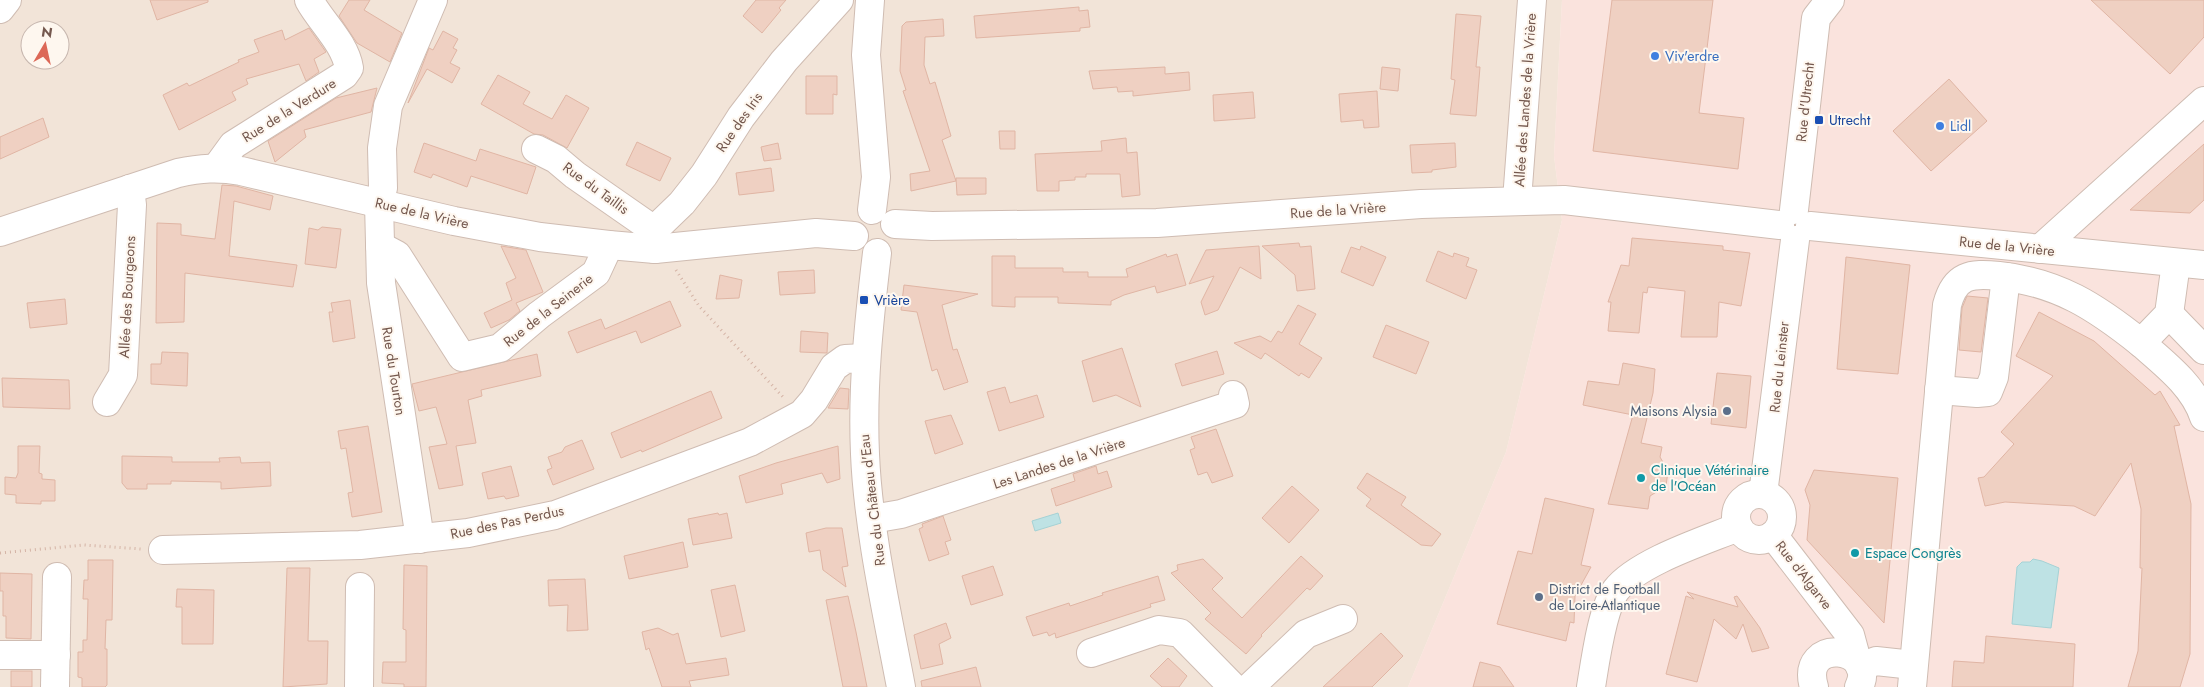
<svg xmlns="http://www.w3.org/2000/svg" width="2204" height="687" viewBox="0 0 2204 687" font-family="Jost,sans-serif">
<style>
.residential{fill:#f2e4d8;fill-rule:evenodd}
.commercial{fill:#fae3dd}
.water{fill:#bee2e4;stroke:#a5d2d5}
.building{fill:#efd0c2;stroke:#e0b5a4}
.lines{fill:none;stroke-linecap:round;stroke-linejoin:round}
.minor-casing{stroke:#cfbcb2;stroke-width:30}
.path{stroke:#d4b3a5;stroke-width:3;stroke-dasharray:1 4;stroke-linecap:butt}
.minor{stroke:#fff;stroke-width:28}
.shop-dot{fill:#3f7fe0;stroke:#fef7ef;stroke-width:2}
.transit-dot{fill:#1a4fb4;stroke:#fef7ef;stroke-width:2}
.service-dot{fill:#5c6f8a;stroke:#fef7ef;stroke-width:2}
.culture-dot{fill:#0f9aa8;stroke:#fef7ef;stroke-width:2}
.labels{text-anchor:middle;stroke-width:4;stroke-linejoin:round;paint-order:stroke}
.shop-label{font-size:14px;fill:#366cbe;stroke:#fef7ef;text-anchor:start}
.street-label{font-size:14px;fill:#74584e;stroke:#fef7ef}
.transit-label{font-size:14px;fill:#164399;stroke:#fef7ef;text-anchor:start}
.service-label{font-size:14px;fill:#4e5e75;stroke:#fef7ef;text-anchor:end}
.culture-label{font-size:14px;fill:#0d838f;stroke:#fef7ef;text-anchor:start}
</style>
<rect width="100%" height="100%" fill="#fbf2e9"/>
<path class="residential" d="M0 0H1562L1554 156 1562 220 1506 452 1408 687H0ZM30 30H60V60H30Z"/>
<path class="commercial" d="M1562 0H2204V687H1408L1506 452 1562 220 1554 156Z"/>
<g class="water">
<path d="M1058 513 1061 523 1035 531 1032 521Z"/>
<path d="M2033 559 2042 561 2059 568 2051 628 2012 624 2017 567 2022 562H2030Z"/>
</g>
<g class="building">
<path d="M150 0H208V2L157 20Z"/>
<path d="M349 0H370L364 10 402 33 390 62 357 43 339 16Z"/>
<path d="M756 0H786L779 8 781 10 762 33 743 16Z"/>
<path d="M1612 0H1713L1699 113 1744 118 1738 169 1593 151Z"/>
<path d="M2091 0H2204V37L2170 74Z"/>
<path d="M1079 7V11L1088 10 1090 27 1080 28V31L976 38 974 16Z"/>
<path d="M1456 14 1481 16 1476 67H1480L1476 116 1450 114 1455 80 1451 79Z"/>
<path d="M943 19 944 36 925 37 924 65 930 84 935 82 951 136 942 140 956 181 911 191 910 174 930 171 903 91 906 90 900 71 902 26 906 22Z"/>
<path d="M309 28 326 52 314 59 319 72 306 81 299 64 246 79 248 84 232 92 236 100 179 130 163 95 187 83 189 86 239 62 238 60 259 52 254 40 282 30 285 40Z"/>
<path d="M443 31 458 39 453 48 457 50 450 63 460 68 452 83 427 69 408 103 429 48 433 50Z"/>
<path d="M1165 67V74L1189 72 1190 90 1133 96V91L1118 92 1117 87 1093 89 1089 71Z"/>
<path d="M1382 67 1400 69 1398 91 1380 89Z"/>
<path d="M498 75 530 92 523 104 552 119 566 95 589 108 567 148 543 135 534 134 481 104Z"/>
<path d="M806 76H837V95L833 94V114H806Z"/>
<path d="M1949 79 1987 121 1931 171 1893 131Z"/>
<path d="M377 88 371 112 304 130 306 137 275 162 268 141 336 98Z"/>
<path d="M1377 91 1379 127 1364 128 1363 120 1341 122 1339 94Z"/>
<path d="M1253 92 1255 118 1214 121 1213 95Z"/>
<path d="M43 118 49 137 0 159V137Z"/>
<path d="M999 131H1015V149H1000Z"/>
<path d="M1126 138 1127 153 1137 152 1140 195 1122 197 1120 174H1086V177H1075V180L1059 181V191H1037L1035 154 1102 151 1101 141Z"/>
<path d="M637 142 671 158 660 181 626 165Z"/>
<path d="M424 143 476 161 480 149 536 167 527 194 471 176 467 187 433 174 431 178 414 172Z"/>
<path d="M778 143 781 159 764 161 761 147Z"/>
<path d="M1455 143 1456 167 1432 170V172L1412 173 1410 145Z"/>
<path d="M2204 144V200L2190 213 2130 210Z"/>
<path d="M771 168 774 191 739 195 736 173Z"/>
<path d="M956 178H986V194L957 195Z"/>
<path d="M222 185 236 186 273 196 270 210 234 201 229 256 297 265 293 287 185 273 184 322 156 323 157 223 181 224V235L215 239Z"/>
<path d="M322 227 341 229 336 268 305 264 309 228 318 230Z"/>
<path d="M1632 238 1723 246V250L1750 253 1741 306 1719 302 1717 337H1681L1685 291 1648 287 1647 293 1643 292 1639 333 1608 331 1611 302H1608L1621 265 1629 266Z"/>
<path d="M1299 243 1300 247 1311 246 1315 289 1297 291 1295 275 1262 246Z"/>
<path d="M501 246 526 250 543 292 516 303 520 311 509 320 491 328 484 313 512 300 506 283 516 278Z"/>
<path d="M1259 246 1261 279 1240 267 1218 310 1205 315 1201 302 1214 276 1189 284 1206 250Z"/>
<path d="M1361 246 1386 257 1373 286 1341 272 1351 247 1360 250Z"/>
<path d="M1438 251 1453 257 1454 253 1469 258 1466 266 1477 270 1466 299 1426 281Z"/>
<path d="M1166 254 1167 257 1177 254 1186 285 1157 293 1155 286 1124 295 1111 301V305L1058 303V297H1015V307L992 306V256H1015V268H1063V272H1088V277H1128L1126 269Z"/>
<path d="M1846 257 1910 265 1898 374 1837 369Z"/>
<path d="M814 270 815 293 780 295 778 272Z"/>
<path d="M720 275 742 280 739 298 716 299Z"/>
<path d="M904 285 978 294 942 305 953 350 957 349 968 382 944 390 937 369 932 371 917 312 901 310Z"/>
<path d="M1967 296 1988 298 1981 352 1959 350 1962 308Z"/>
<path d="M65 299 67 324 30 328 27 303Z"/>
<path d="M350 300 355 338 333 342 329 312H333L331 303Z"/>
<path d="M670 301 681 326 641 343 636 331 577 353 568 332 601 319 605 329Z"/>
<path d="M1298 305 1316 314 1299 344 1322 358 1309 378 1301 373 1299 376 1265 353 1261 359 1234 343 1260 336 1271 342 1278 331 1282 333Z"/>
<path d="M2039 312 2094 341 2155 395 2160 391 2180 425 2174 426 2191 504 2190 654 2180 687H2128L2138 651 2142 568H2140L2141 509 2131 463 2095 516 2074 506 2005 502 1985 506 1978 478 1984 477 2014 444 2001 432 2053 376 2016 356Z"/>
<path d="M1386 325 1429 342 1416 374 1373 357Z"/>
<path d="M801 331 828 333 827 353 800 352Z"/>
<path d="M1122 348 1141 407 1116 395 1093 402 1082 361Z"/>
<path d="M1217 351 1224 374 1182 386 1175 364Z"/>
<path d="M162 352 188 353 187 386 151 384V364H161Z"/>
<path d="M537 354 541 376 481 390 482 396 468 400 476 443 456 446 463 485 439 489 429 447 447 444 436 407 419 411 412 384Z"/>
<path d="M1623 363 1655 369 1653 393 1641 443 1662 447 1660 457 1668 471 1666 486 1650 496 1648 509 1608 504 1633 415 1583 405 1588 381 1619 385Z"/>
<path d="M1717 373 1751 376 1746 428 1711 424Z"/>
<path d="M2 378 69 380 70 409 3 407Z"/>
<path d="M1005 387 1010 403 1037 395 1044 417 999 431 987 392Z"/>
<path d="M840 388 849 389 848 409 828 408Z"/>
<path d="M711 391 722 418 642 452 641 450 621 458 611 433Z"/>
<path d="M951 415 963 444 935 454 925 421Z"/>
<path d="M368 426 382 512 352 517 348 493 353 492 346 448 341 449 338 431Z"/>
<path d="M1216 429 1233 476 1212 483 1207 472 1198 475 1190 450 1195 448 1191 437Z"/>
<path d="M582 440 594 469 553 485 547 470 552 468 548 457 562 452 565 447Z"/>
<path d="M18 446H40L39 473 42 474V479L55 480V501H41V504L16 503V495L5 494V477L16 478 18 473Z"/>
<path d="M838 446 840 479 827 483 822 473 781 484 783 494 746 503 739 476 776 463Z"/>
<path d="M122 456 172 457V462H220L219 458 240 457 241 463 270 462 271 486 221 489V482L171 481V484H147V489H127L122 483Z"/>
<path d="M511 466 519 496 506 499 504 496 488 499 482 473Z"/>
<path d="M1096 466 1098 474 1107 471 1112 487 1056 506 1051 489 1075 481 1073 474Z"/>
<path d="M1814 470 1898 478 1884 623 1807 540 1810 505 1805 490Z"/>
<path d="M1367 473 1406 497 1401 505 1441 534 1432 546 1421 545 1366 506 1371 499 1357 488Z"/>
<path d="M1292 486 1319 510 1289 543 1262 518Z"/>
<path d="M1545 498 1594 509 1581 565 1591 567 1575 596 1574 623 1570 622 1566 641 1497 624 1518 551 1532 554Z"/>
<path d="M718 513 719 515 727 513 732 538 693 545 688 519Z"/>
<path d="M943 516 951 540 945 542 949 554 929 561 919 529 923 527 922 524Z"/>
<path d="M826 528H842L848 566 842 567 846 587 823 570 820 550 809 552 806 533Z"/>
<path d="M683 542 688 567 629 579 624 556Z"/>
<path d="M1301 556 1323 576 1310 590 1307 588 1261 635 1262 636 1246 654 1205 619 1211 613 1171 573 1178 570 1177 565 1203 559 1223 578 1212 589 1242 618Z"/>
<path d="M88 560H113L112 620H106L105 649H107V685L105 687H82V678L78 677V652H83V640H87L88 599H83L84 580H88Z"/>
<path d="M404 565 427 566 426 687H404V684L382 683 383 662H406V630L403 629Z"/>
<path d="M993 566 1003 595 971 605 962 576Z"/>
<path d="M287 568H310L308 641H328L327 684 283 687Z"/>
<path d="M0 573 32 574 31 639 6 638V616H3V591H0Z"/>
<path d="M1158 576 1165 600 1150 604 1151 607 1056 638 1055 633 1049 636 1047 632 1033 636 1026 617 1069 603 1070 606 1103 595 1102 593Z"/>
<path d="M585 579 588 630 567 631 568 605 549 606 548 580Z"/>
<path d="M735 585 745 631 721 637 711 590Z"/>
<path d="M177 589 214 590 213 644H182V607H176Z"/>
<path d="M1687 592 1738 607 1734 597 1737 596 1760 628 1769 648 1752 652 1743 624 1736 639 1714 619 1697 682 1666 674 1686 596 1694 599Z"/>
<path d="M848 596 856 632 867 687H843L826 600Z"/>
<path d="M946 623 951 638 939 644 943 664 921 669 914 635Z"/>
<path d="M658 628 673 635 678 633 686 664 726 658 729 675 689 681 691 687H662L649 648 646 650 642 632Z"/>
<path d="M1381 633 1403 656 1372 687H1323Z"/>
<path d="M1986 636 2075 644 2073 687H1952L1954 661 1984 663Z"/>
<path d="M1168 658 1187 676 1179 687H1162L1150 676Z"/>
<path d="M1480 662 1500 667 1514 687H1473Z"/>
<path d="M976 667 981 687H922L921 681Z"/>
<rect x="11" y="671" width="21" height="16"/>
</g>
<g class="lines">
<defs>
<g id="minor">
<path d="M870 0 866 55 876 177 872 210"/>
<path d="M0 9 7 0"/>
<path d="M536 149 556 159 575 175 654 230"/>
<path d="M217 167 233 145 344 75 349 68C345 43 321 22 309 0"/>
<path d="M1517 200 1532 0"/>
<path d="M1794 210 1816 18 1830 0"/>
<path d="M895 224 932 226 1157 223 1421 204 1564 200 1780 225"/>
<path d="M1810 226 2204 265"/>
<path d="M0 232 178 173C201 168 218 167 241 171L454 221 540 237 609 245 655 249 816 233 854 236"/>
<path d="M380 246 397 255 462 357 500 348 539 315 596 273 609 245"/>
<path d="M655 249 654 230 682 203 704 175 741 117 784 61 839 0"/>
<path d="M2040 249 2204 101"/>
<path d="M877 253C869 320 862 386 865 454 868 528 887 613 901 687"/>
<path d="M2169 314 2204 350"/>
<path d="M2141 343C2165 364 2194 386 2204 417"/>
<path d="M1939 390 1977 393 1988 392 1994 377 2006 277"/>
<path d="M107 402 123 375 132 205 130 189"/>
<path d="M1763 494 1795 240"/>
<circle cx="1759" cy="517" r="23"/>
<path d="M872 519 901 514 1235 404 1233 395"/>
<path d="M1773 535 1850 635 1857 661"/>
<path d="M420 539 381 283 379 203 383 188 382 148 388 106 433 0"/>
<path d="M163 550 360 545 468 533 555 515 750 442 802 414 814 400 834 367 845 359 865 358"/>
<path d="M1091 653 1159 630 1180 633 1233 687"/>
<path d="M0 655H56"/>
<path d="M1860 667 1876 661 1913 665"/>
<path d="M55 687 57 577"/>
<path d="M359 687 360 587"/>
<path d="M1250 687 1306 634 1343 619"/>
<path d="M1591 687C1595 663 1602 608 1616 590 1638 562 1704 541 1738 527"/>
<path d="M1814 687C1799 636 1879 646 1859 687"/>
<path d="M1912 687 1947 305C1955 275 1970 273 1999 276 2058 282 2096 307 2141 343L2169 314 2176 263"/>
</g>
</defs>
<use href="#minor" class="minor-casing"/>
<g class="path">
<path d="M676 270 699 306 783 397"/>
<path d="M0 553 84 545 141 549"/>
</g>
<use href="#minor" class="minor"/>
</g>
<g class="shop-dot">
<circle cx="1655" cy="56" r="5"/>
<circle cx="1940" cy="126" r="5"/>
</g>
<g class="transit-dot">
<rect x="1814" y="115" width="10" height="10" rx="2.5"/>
<rect x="859" y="295" width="10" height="10" rx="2.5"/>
</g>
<g class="service-dot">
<circle cx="1727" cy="411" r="5"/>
<circle cx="1539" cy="597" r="5"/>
</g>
<g class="culture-dot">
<circle cx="1641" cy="478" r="5"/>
<circle cx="1855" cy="553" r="5"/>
</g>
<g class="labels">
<g class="shop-label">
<text x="1665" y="61">Viv'erdre</text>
<text x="1950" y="131">Lidl</text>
</g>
<g class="street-label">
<text transform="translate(1525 100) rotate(-86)" y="5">Allée des Landes de la Vrière</text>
<text transform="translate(1805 102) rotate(-84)" y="5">Rue d'Utrecht</text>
<text transform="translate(289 110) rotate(-32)" y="5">Rue de la Verdure</text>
<text transform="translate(739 122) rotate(-55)" y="5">Rue des Iris</text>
<text transform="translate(596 188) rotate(36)" y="5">Rue du Taillis</text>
<text transform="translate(1338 210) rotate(-4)" y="5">Rue de la Vrière</text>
<text transform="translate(422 213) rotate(13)" y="5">Rue de la Vrière</text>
<text transform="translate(2007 246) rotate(6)" y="5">Rue de la Vrière</text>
<text transform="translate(127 297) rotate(-87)" y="5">Allée des Bourgeons</text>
<text transform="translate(548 310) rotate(-38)" y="5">Rue de la Seinerie</text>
<text transform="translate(1779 367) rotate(-84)" y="5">Rue du Leinster</text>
<text transform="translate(394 371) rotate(81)" y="5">Rue du Tourton</text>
<text transform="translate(1059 463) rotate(-18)" y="5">Les Landes de la Vrière</text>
<text transform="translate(872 500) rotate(-97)" y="5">Rue du Château d'Eau</text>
<text transform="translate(507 522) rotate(-12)" y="5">Rue des Pas Perdus</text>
<text transform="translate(1804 575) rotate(52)" y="5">Rue d'Algarve</text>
</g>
<g class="transit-label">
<text x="1829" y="125">Utrecht</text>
<text x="874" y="305">Vrière</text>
</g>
<g class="service-label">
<text x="1717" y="416">Maisons Alysia</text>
<text x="1549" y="594" text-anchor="start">District de Football<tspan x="1549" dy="16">de Loire-Atlantique</tspan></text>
</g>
<g class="culture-label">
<text x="1651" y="475">Clinique Vétérinaire<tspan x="1651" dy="16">de l'Océan</tspan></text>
<text x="1865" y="558">Espace Congrès</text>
</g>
</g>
<g transform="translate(45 45) rotate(9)"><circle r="24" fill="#fef7ef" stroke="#c7b7af"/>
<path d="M0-4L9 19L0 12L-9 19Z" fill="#dc6857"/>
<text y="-8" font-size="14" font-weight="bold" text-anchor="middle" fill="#74584e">N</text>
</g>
</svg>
